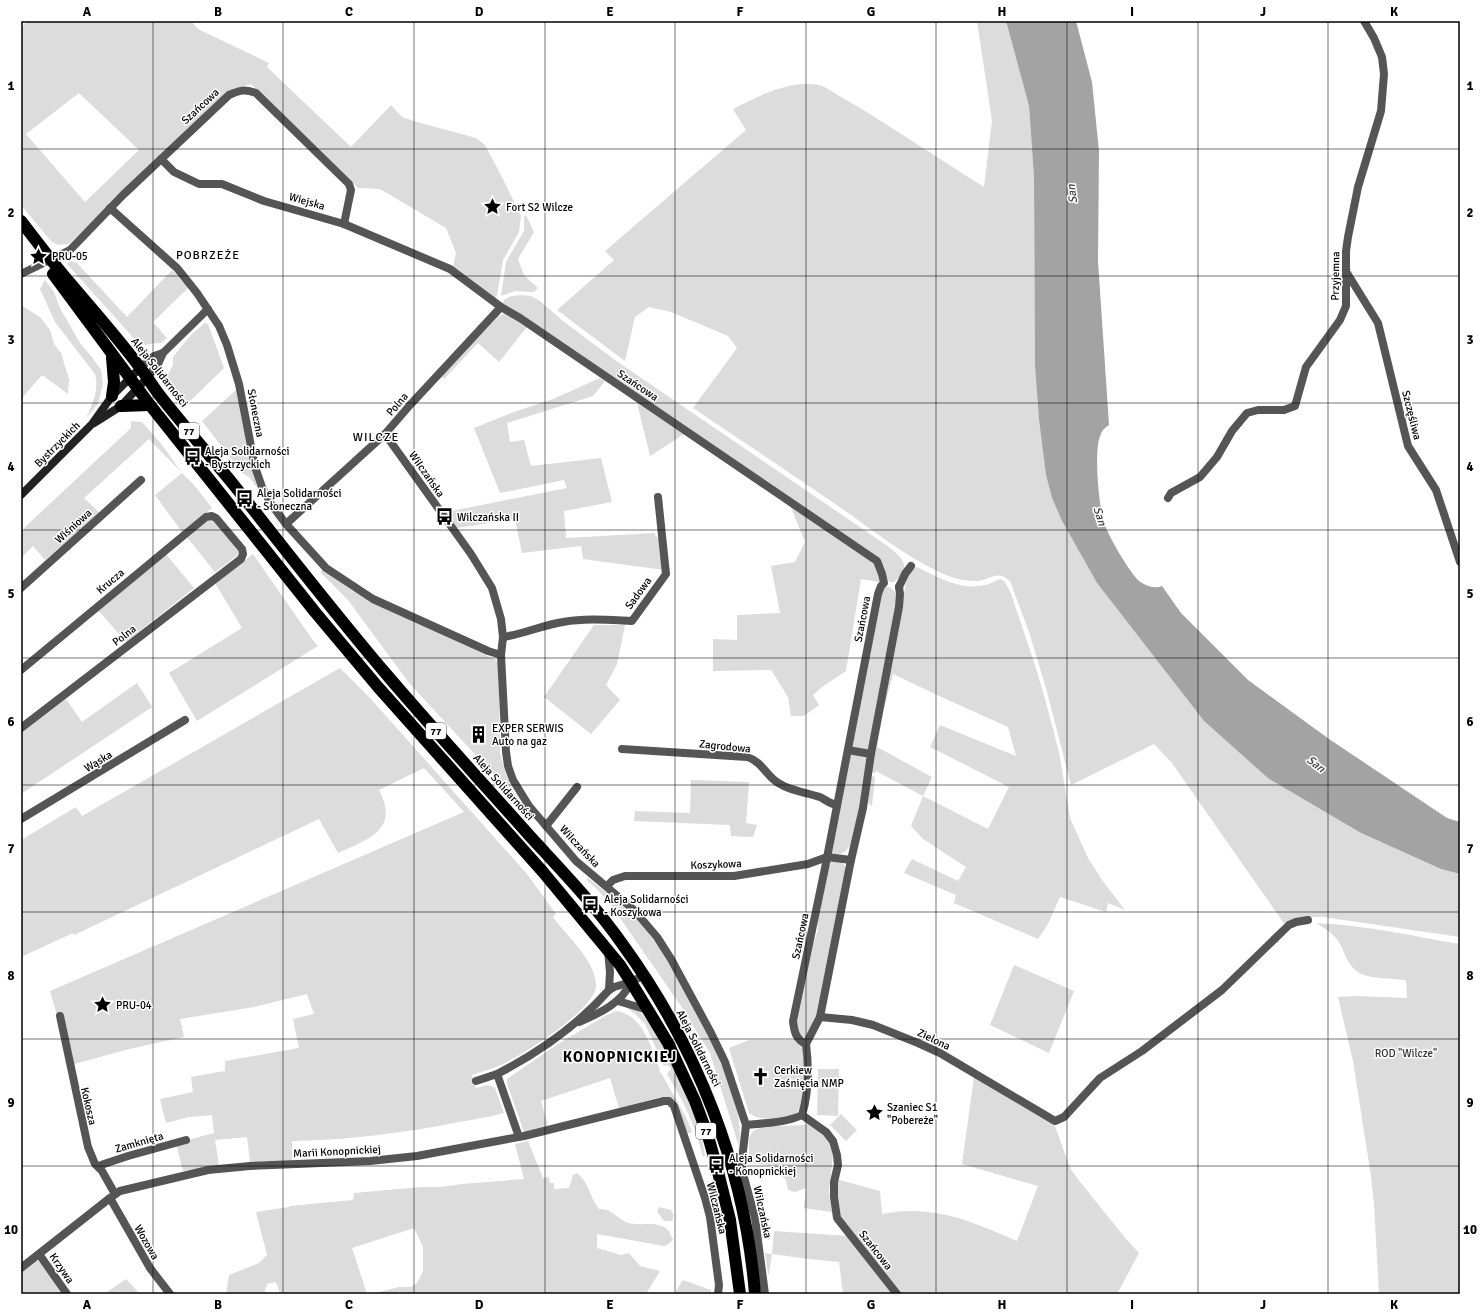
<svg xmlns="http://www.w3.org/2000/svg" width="1481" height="1315" viewBox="0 0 1481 1315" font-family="Signika,sans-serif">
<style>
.green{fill:#dcdcdc;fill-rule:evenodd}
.water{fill:#a3a3a3}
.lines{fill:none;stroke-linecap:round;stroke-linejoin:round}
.street{stroke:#555;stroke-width:8}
.secondary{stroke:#222;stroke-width:8}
.highway{stroke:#000;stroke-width:12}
.grid{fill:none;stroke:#000;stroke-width:1;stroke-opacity:0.55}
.labels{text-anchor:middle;stroke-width:3;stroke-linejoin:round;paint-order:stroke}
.shield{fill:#fff;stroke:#4c4c4c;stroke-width:1}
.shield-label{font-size:10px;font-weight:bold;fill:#000}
.street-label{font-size:11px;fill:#000;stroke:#fff}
.poi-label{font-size:11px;fill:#000;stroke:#fff;text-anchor:start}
.park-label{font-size:11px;fill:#333;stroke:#fff}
.water-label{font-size:12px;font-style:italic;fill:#444;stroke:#fff}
.neighbourhood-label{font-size:12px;letter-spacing:1px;fill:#000;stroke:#fff}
.district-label{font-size:15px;font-weight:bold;letter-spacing:1px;fill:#000;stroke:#fff}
.neatline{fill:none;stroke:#000;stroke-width:1.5}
.grid-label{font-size:13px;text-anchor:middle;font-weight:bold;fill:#000}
</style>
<rect width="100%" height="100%" fill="#fff"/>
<g class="green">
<path d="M27 21H191L198 29 269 63 267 67 351 147 391 105 402 117 417 122 476 138 485 145 504 181 521 216 519 232 503 260 497 295 495 298 453 267 456 253 446 228 380 189 358 188 251 84 233 89 152 163 69 244 58 245 51 241 21 205V28ZM79 93 139 150 85 202 26 134Z"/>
<path d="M977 21H1006L1029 106 1034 177 1035 366 1039 420 1046 475 1052 498 1062 521 1097 583 1204 721 1269 779 1361 833 1441 869 1460 874V937L1323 917H1306L1285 925 1172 763 1154 744 1071 785 1046 688 1029 632 1010 581C996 568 989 582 974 581 963 581 949 577 939 572 903 555 873 530 841 508 792 474 742 441 693 408L737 348 728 336 671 312 649 307 635 317 625 361 557 310 614 260 605 251 746 130 733 109C759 96 788 80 819 85 827 87 840 97 848 101 894 128 939 159 984 187L992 121Z"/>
<path d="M526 215 534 232 518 259 524 275 538 288 534 292 515 291 501 296 506 262 524 231V216Z"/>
<path d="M71 261 77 263 127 317 172 270 188 288 153 322 167 338 161 343C152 343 147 346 139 344L67 264Z"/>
<path d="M45 280 54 292 60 308 80 343 92 357 101 370 103 384 98 404 86 418C93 404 99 389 95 374L55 322 40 289Z"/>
<path d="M521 295 531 296 540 301 563 321 615 360 889 547C904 559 912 567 894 582H890L886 579 883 567 503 303 504 300 511 296Z"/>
<path d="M21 305 41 318 50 330 54 344 61 353 69 379 68 394 42 375 21 399Z"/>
<path d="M503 314H507L527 327 499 362 478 343 444 379 441 376 498 317Z"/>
<path d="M205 323 208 324 224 368 187 404 168 381 167 376 173 365V357L191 335Z"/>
<path d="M600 378 605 381 593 396 507 423 510 442 524 440 531 466 601 458 612 502 564 511 566 538 655 533V535L661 541 664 570 583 559 581 546 522 553 515 519 457 528 446 512 567 488 564 480 500 493 474 428 511 413 553 399Z"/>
<path d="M236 390 251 466 258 489 249 477 242 473 202 421Z"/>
<path d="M637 403 684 434 650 456Z"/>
<path d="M131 421 142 422 162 445 182 473 194 485 212 508 182 532 155 495 182 473 149 439 84 498 100 513 45 560 33 546 21 558V536L25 527 131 428Z"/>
<path d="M790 505 873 562 880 578 879 582 861 579 846 671 822 687 813 695 819 705 804 716H791L788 697 771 670 713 671V639L737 640V615L780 613 771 566 795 562 805 542Z"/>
<path d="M211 520 215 521 238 550V555L215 572 186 536 207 521Z"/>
<path d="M165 553 194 588 126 642 97 609Z"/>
<path d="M253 554 312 639 318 646 197 721 169 673 242 628 215 583Z"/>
<path d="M917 567C937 577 961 591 985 585 990 584 995 581 1000 579L1004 581 1010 591 1036 668 1048 710 1059 752 1070 818 1088 858 1102 880 1125 910 1108 903 1106 912 1060 897 1048 924 1038 939 954 903 956 895 904 873 912 859 958 881 966 867 923 839 911 826 923 796 876 771 875 773 872 772 907 577 911 570ZM893 674 935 694 1008 727 1016 756 940 725 930 747 1009 787 988 829 923 796 932 777 877 747 883 713Z"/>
<path d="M322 569 350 589 369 600 496 660 499 665 500 753C504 767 507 782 515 794 524 806 534 817 543 828L409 683 348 600 321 573Z"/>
<path d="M884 587C892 586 894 591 898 597L868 750 851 749 877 605Z"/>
<path d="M594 625H625L617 664 606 685 620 700 591 734 544 697Z"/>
<path d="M340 668 370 698 527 874 556 914 553 917C567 937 596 960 596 986 595 1009 527 1052 507 1062 496 1068 483 1071 472 1075L476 1088 488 1085 495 1088 504 1113C489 1117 475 1119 459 1122 404 1133 348 1140 292 1141V1161L250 1162 247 1137 215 1140 219 1165 183 1171 176 1143 214 1133 212 1115 189 1117 166 1123 160 1099 193 1092 191 1077 225 1071V1061L299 1048 293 1019 314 1014 307 994 254 1007 180 1019 184 1037 129 1049 71 1065 50 991 464 812 424 768 379 790C400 830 368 839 338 853L319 819 74 935 73 933 21 957V840L76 807 82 816Z"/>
<path d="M137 683 152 707 21 794V733L66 699 82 722Z"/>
<path d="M853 754 865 755 867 759 868 763 854 837C850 847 846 854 835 855L832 853 831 850 850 756Z"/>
<path d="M871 776 875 777 872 806 868 803Z"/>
<path d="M691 780 749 782 746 823 757 825 753 837 731 836 730 825 634 821 635 811 690 813Z"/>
<path d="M831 860C838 861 843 861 846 868L819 1009 809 1036 805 1037H801L796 1027 813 945 818 930V917L828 865Z"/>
<path d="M588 878C608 894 629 909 645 929 663 950 675 975 688 999 710 1041 746 1098 739 1147L710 1053 681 1006 611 905 595 887 586 880Z"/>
<path d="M1316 923C1365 925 1412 936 1460 944V1294H1379L1374 1204 1371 1176 1353 1061 1338 997 1355 996 1407 998 1406 980C1391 978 1367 980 1355 970 1348 963 1345 954 1341 946 1336 935 1326 929 1316 923Z"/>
<path d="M1014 965 1074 991 1049 1053 990 1025Z"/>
<path d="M626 1007 639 1011 643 1015 659 1037 687 1095 700 1129 705 1156 703 1157C696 1127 683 1100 667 1074L671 1069 670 1067 666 1065 664 1066 645 1024 635 1014Z"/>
<path d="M617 1011C644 1016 651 1048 660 1070L659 1072 661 1073 686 1117 692 1132 686 1134 677 1107 660 1097 619 1108 610 1078 541 1101 548 1126 524 1132 507 1084V1079L558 1044 605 1016Z"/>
<path d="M749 1040H794L803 1049 806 1078 803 1101 796 1114C783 1119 760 1122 749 1113L729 1048Z"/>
<path d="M818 1069H839L838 1116 817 1115Z"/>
<path d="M974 1077 1048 1119 1055 1126 1070 1168 1077 1178 1126 1239 1139 1253 1117 1294H901L839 1217 836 1179 880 1191 882 1214C934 1204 970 1221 1017 1241L1038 1186 962 1164Z"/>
<path d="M841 1114 857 1130 846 1141 830 1125Z"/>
<path d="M806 1124H810L828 1137 833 1155 829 1192 832 1212 804 1208 806 1188 795 1192 788 1190 786 1180 769 1165 749 1163C750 1155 747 1142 751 1134 758 1122 794 1128 806 1124Z"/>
<path d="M528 1141 543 1178 549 1177 550 1183H554V1189L569 1188 573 1175 577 1173C590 1184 589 1196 599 1209 613 1209 615 1217 626 1222 637 1227 652 1221 664 1227 669 1229 671 1235 673 1240L667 1245 664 1246 597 1234V1248L621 1255 629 1253 640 1266 660 1271 646 1294H371L399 1287H411L417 1283 423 1271V1247L414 1228 352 1248 367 1294H280L276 1282 267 1284 264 1294H226L229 1275 259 1263 267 1255 256 1212 289 1207 290 1206 353 1200 354 1193 421 1187H441L462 1184 524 1179 515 1144Z"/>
<path d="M659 1207 671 1210 673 1214V1219L672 1221H664L657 1211Z"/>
<path d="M774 1231 848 1236 894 1294H843L839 1262 809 1259 772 1254 769 1274H768L765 1253 772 1254Z"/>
<path d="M37 1261 41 1262 62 1294H21V1273Z"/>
<path d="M126 1279 140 1294H109L107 1292Z"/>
<path d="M683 1280 711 1290V1294H674Z"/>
</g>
<path class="water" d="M1006 21H1076L1092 82 1099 151 1098 261 1109 425C1106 427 1102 430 1101 434 1093 449 1099 506 1104 523 1109 537 1128 570 1139 581 1146 586 1154 589 1162 586L1181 613 1248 680 1329 739 1447 818 1460 822V874L1441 869 1361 833 1269 779 1204 721 1097 583 1062 521 1052 498 1046 475 1039 420 1035 366 1034 177 1029 106Z"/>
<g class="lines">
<g class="street">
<path d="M161 159 174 172 199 184H222L264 201 344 224 450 269 501 307 520 318 877 561 882 574 884 583 881 586 878 594 825 868 793 1021C794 1031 796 1040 806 1044"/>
<path d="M110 208 177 268 197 293 219 326 227 345 239 384 255 467 262 487 271 504 286 524 326 568 373 599 488 651 501 655"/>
<path d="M1347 273 1378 323 1408 446 1436 490 1460 562"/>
<path d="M21 274 70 250 123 195 229 95C240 90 244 89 256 93L349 184 351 190 344 224"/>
<path d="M141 367 154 356 163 353 208 309"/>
<path d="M147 378 159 362 163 353"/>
<path d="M385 434 471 554 492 588 501 619 503 637 501 655 506 752 508 766 513 780 529 806 576 861 634 910 657 937 671 959 711 1033 725 1062 746 1125 742 1160V1170L755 1218 765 1294"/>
<path d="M1168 498 1171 493 1200 477 1217 457 1232 431 1247 413 1258 410H1284L1295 406 1306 367 1340 320 1346 306V251L1348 237 1358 187 1381 111 1384 74 1382 57 1374 38 1364 21"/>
<path d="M286 524 385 434 410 405 501 307"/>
<path d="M899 587 905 574 911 566"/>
<path d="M21 588 141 480"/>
<path d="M503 637C524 634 543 625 563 622 586 618 609 620 632 621L666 574 658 497"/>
<path d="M21 670 206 517 212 516 216 518 242 549 243 554 241 559 21 728"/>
<path d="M622 749 747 757C760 761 764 771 773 779 785 790 805 792 820 797 826 800 830 804 837 805"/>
<path d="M848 750 871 754"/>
<path d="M21 819 185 720"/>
<path d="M546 826 577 787"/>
<path d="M607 886 613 880 625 876H734L808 864 827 857 851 860"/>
<path d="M608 951 610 972 609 990"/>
<path d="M618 1001 648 1010"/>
<path d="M60 1016 88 1147 95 1164 102 1171 115 1194"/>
<path d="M820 1017 852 1020 873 1025 918 1043 940 1053 1055 1121 1064 1117 1100 1078 1142 1051 1222 990 1289 925 1296 922 1308 920"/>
<path d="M579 1022C600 1013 622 1003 631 982"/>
<path d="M806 1044 820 1017 851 860 863 808 871 754 899 607 900 594 899 587"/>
<path d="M476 1081 497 1074"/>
<path d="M802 1115 826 1132 833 1141 837 1155 838 1165 834 1182V1197L837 1218 897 1294"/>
<path d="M746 1125C765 1123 785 1123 802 1115 809 1092 809 1068 806 1044"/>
<path d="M519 1137 497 1074C538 1053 578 1025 609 990L614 987 631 982 644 975"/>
<path d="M99 1167 101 1165 128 1156 186 1140"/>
<path d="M110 1198 150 1268 170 1294"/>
<path d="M39 1254 67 1294"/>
<path d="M21 1268 110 1198 120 1191 208 1170 250 1166 370 1161 417 1156 524 1136 664 1101H669L674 1106 705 1198 710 1217 719 1285 718 1294"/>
</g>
<g class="secondary">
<path d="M94 423 121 406 147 378"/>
<path d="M21 495 92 424 112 396 141 367"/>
</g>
<g class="highway">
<path d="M21 221C37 242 53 263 70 283 93 310 117 337 138 365 146 375 153 387 161 397 185 427 209 455 233 484 284 548 334 613 387 675 433 729 481 781 528 834 561 870 595 905 623 945 697 1047 745 1168 755 1294"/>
<path d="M53 274 150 405 315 612 378 687 543 872 620 965 631 982 668 1043 695 1101 708 1136 717 1168 730 1220 740 1294"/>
<path d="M112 396 114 382 112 357"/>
<path d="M121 406 150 405"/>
</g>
</g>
<path class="grid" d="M153 21V1294M283 21V1294M414 21V1294M545 21V1294M675 21V1294M806 21V1294M936 21V1294M1067 21V1294M1198 21V1294M1328 21V1294M21 149H1460M21 276H1460M21 403H1460M21 530H1460M21 658H1460M21 785H1460M21 912H1460M21 1039H1460M21 1166H1460"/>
<defs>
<symbol id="sight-bare" viewBox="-9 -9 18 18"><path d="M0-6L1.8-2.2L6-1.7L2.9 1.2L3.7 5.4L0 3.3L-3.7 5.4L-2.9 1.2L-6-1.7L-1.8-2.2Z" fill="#000" stroke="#fff" stroke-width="2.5" paint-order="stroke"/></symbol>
<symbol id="bus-bare" viewBox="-9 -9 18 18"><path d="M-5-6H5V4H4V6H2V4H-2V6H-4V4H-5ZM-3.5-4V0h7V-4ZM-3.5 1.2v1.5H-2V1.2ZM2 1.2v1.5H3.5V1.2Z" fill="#000" stroke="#fff" stroke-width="2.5" paint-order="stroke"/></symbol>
<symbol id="building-bare" viewBox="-9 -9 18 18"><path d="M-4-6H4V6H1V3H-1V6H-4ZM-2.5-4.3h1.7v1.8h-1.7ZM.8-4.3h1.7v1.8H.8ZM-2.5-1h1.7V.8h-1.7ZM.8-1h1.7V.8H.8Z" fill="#000" stroke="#fff" stroke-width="2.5" paint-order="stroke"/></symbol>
<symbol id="church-bare" viewBox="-9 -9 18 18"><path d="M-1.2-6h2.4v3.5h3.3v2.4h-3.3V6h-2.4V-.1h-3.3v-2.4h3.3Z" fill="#000" stroke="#fff" stroke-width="2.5" paint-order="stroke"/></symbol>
</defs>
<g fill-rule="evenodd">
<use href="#sight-bare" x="480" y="194" width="25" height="25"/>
<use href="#sight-bare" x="26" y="244" width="25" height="25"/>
<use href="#bus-bare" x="180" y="444" width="25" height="25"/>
<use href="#bus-bare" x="232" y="486" width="25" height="25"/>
<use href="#bus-bare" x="432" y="504" width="25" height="25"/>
<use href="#building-bare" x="466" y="722" width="25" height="25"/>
<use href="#bus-bare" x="578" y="892" width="25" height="25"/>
<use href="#sight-bare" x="90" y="992" width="25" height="25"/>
<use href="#church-bare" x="748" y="1064" width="25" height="25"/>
<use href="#sight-bare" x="862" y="1100" width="25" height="25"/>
<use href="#bus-bare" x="704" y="1152" width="25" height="25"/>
</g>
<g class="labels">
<g class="shield">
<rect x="179" y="423" width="20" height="16" rx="3"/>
<rect x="426" y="723" width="20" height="16" rx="3"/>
<rect x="696" y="1123" width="20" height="16" rx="3"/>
</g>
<g class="shield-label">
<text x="189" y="435">77</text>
<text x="436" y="735">77</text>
<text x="706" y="1135">77</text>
</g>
<g class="street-label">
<text transform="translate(200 106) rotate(-43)" y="4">Szańcowa</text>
<text transform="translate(307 201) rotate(16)" y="4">Wiejska</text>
<text transform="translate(1335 276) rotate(-89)" y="4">Przyjemna</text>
<text transform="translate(160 372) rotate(52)" y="4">Aleja Solidarności</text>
<text transform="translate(638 385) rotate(34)" y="4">Szańcowa</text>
<text transform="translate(397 404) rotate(-49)" y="4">Polna</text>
<text transform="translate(256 413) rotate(79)" y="4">Słoneczna</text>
<text transform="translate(1412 415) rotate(76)" y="4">Szczęśliwa</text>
<text transform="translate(57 444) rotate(-45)" y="4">Bystrzyckich</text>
<text transform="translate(427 474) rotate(55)" y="4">WiIczańska</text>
<text transform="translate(73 526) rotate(-42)" y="4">Wiśniowa</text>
<text transform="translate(110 581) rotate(-40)" y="4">Krucza</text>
<text transform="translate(638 593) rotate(-54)" y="4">Sadowa</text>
<text transform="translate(862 619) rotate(-79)" y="4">Szańcowa</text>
<text transform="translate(124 635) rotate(-38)" y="4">Polna</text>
<text transform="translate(725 746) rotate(6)" y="4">Zagrodowa</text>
<text transform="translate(98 761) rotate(-31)" y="4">Wąska</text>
<text transform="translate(504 787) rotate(48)" y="4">Aleja Solidarności</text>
<text transform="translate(580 846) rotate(47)" y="4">WiIczańska</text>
<text transform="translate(716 864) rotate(-2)" y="4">Koszykowa</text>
<text transform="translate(800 936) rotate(-78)" y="4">Szańcowa</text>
<text transform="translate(934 1039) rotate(26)" y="4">Zielona</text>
<text transform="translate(699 1048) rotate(63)" y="4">Aleja Solidarności</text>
<text transform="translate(89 1106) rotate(77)" y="4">Kokosza</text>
<text transform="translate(139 1142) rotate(-16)" y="4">Zamknięta</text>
<text transform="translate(337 1151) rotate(-3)" y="4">Marii Konopnickiej</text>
<text transform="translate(717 1208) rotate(76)" y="4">Wilczańska</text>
<text transform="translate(763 1212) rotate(78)" y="4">WiIczańska</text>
<text transform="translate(147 1242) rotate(60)" y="4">Wozowa</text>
<text transform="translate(876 1250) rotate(52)" y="4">Szańcowa</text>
<text transform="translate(62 1268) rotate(55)" y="4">Krzywa</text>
</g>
<g class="poi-label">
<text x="506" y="211">Fort S2 Wilcze</text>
<text x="52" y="260">PRU-05</text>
<text x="205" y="455">Aleja Solidarności<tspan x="205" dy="13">- Bystrzyckich</tspan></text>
<text x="257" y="497">Aleja Solidarności<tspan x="257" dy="13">- Słoneczna</tspan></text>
<text x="457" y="521">Wilczańska II</text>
<text x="492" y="732">EXPER SERWIS<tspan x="492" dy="13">Auto na gaz</tspan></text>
<text x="604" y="903">Aleja Solidarności<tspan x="604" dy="13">- Koszykowa</tspan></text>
<text x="116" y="1009">PRU-04</text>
<text x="774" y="1074">Cerkiew<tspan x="774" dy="13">Zaśnięcia NMP</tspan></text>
<text x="887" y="1111">Szaniec S1<tspan x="887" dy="13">"Pobereże"</tspan></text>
<text x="729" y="1162">Aleja Solidarności<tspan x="729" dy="13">- Konopnickiej</tspan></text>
</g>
<g class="park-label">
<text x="1406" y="1057">ROD "Wilcze"</text>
</g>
<g class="water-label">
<text transform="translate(1072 194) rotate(-97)" y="4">San</text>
<text transform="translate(1100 516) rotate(73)" y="4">San</text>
<text transform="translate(1316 764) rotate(38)" y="4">San</text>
</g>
<g class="neighbourhood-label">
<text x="208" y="259">POBRZEŻE</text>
<text x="376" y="441">WILCZE</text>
</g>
<g class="district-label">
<text x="620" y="1062">KONOPNICKIEJ</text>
</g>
</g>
<rect width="1481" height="1315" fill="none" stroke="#ffffff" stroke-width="44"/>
<rect x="22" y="22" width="1437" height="1271" class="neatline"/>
<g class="grid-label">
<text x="87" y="16">A</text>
<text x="218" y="16">B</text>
<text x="349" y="16">C</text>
<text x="479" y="16">D</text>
<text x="610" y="16">E</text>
<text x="740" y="16">F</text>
<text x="871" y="16">G</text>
<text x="1002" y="16">H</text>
<text x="1132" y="16">I</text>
<text x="1263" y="16">J</text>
<text x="1394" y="16">K</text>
<text x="11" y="90">1</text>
<text x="1470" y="90">1</text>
<text x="11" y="217">2</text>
<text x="1470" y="217">2</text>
<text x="11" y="344">3</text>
<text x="1470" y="344">3</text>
<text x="11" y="471">4</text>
<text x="1470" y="471">4</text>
<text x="11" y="598">5</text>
<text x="1470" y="598">5</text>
<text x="11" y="726">6</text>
<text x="1470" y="726">6</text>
<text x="11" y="853">7</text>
<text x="1470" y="853">7</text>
<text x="11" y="980">8</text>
<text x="1470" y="980">8</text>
<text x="11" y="1107">9</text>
<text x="1470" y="1107">9</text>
<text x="11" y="1234">10</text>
<text x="1470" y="1234">10</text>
<text x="87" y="1309">A</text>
<text x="218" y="1309">B</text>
<text x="349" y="1309">C</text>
<text x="479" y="1309">D</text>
<text x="610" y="1309">E</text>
<text x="740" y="1309">F</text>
<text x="871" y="1309">G</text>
<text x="1002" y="1309">H</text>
<text x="1132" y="1309">I</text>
<text x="1263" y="1309">J</text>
<text x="1394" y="1309">K</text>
</g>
</svg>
